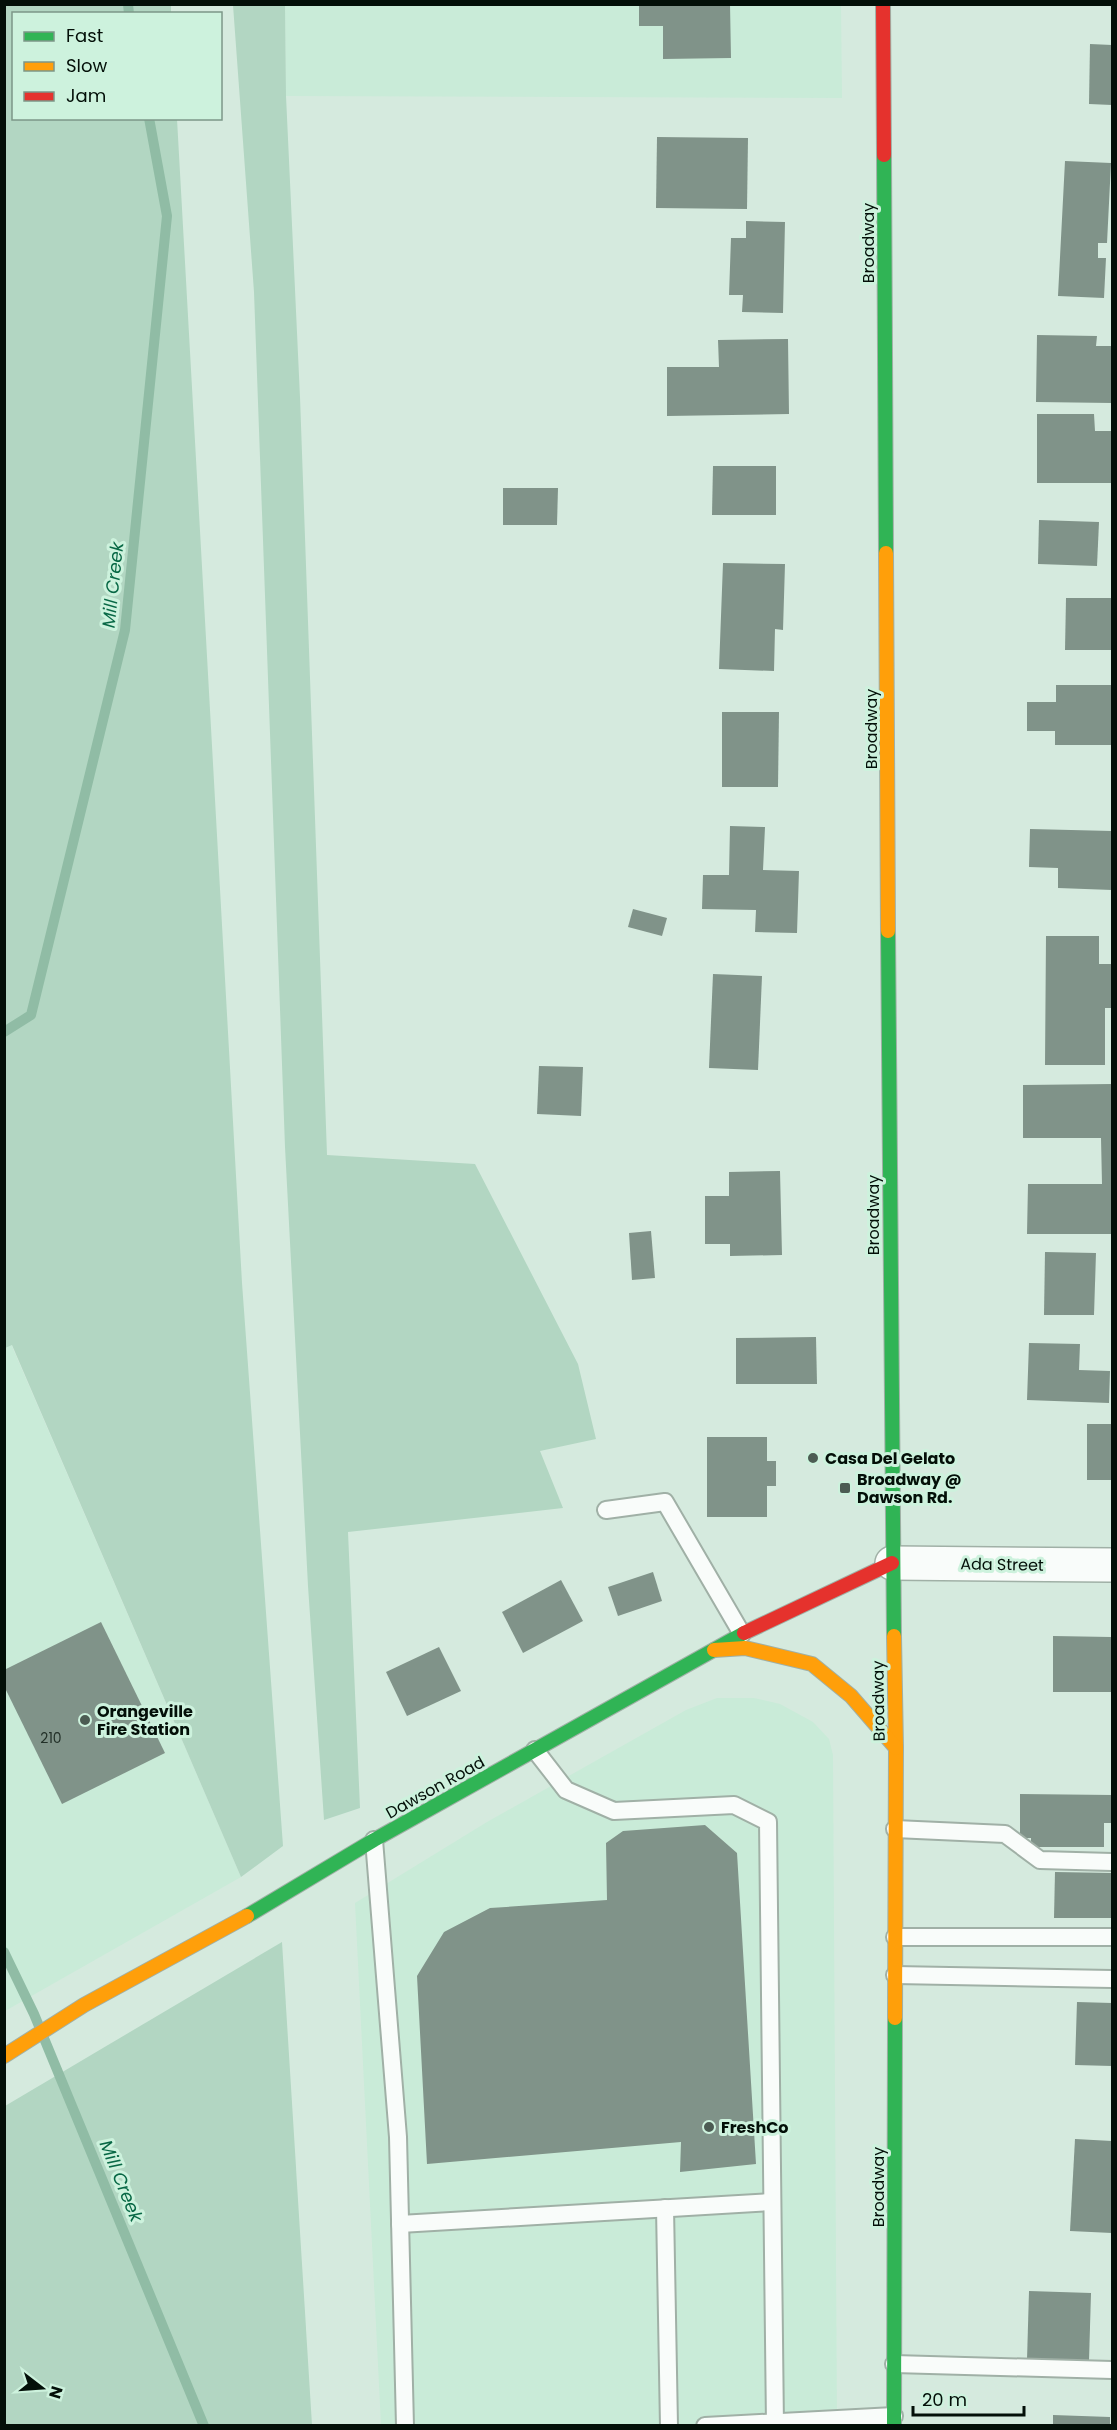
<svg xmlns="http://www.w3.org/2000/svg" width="1117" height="2430" viewBox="0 0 1117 2430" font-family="Poppins,sans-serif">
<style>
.built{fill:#c9ebd8}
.green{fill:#b2d6c2}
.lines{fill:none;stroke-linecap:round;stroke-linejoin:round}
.stream{stroke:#90bca5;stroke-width:10}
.building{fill:#809389}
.lane-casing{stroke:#a0b0a6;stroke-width:20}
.street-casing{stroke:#a0b0a6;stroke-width:36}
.fast-casing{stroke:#a0b0a6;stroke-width:16}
.slow-casing{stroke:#a0b0a6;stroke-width:16}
.jam-casing{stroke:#a0b0a6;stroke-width:16}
.lane{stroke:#f9fcfa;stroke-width:16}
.street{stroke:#f9fcfa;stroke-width:33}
.fast{stroke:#30b455;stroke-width:14}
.slow{stroke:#ff9f0a;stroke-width:14}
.jam{stroke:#e5322d;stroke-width:14}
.poi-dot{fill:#4c5c53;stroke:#cdf2dd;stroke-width:2}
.labels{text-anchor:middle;stroke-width:6;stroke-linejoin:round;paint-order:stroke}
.number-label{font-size:14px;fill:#223028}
.street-label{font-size:16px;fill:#030f08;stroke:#cdf2dd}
.poi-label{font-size:16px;font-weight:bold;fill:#030f08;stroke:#cdf2dd;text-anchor:start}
.water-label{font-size:18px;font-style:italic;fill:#086845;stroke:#cdf2dd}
</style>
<rect width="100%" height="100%" fill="#d5eade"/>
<g class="built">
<path d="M285 5H841L842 98 286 96Z"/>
<path d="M11 1344 241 1877 5 2011 4 1348Z"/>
<path d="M717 1698H754L780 1704 813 1722 829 1739 833 1755 837 2425H381L355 1903 487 1822 686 1710Z"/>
</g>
<g class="green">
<path d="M5 4 171 5V13L14 14V118L177 119 242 1283 283 1846 241 1877 12 1345 5 1348Z"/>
<path d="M233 5H285L286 96 300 397 327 1155 475 1164 578 1364 596 1439 540 1451 563 1508 348 1532 360 1808 324 1820 308 1586 285 1147 254 292Z"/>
<path d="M282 1942 312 2425H5V2106Z"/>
</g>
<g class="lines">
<g class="stream">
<path d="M128 4 129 14"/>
<path d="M4 1032 31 1015 125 630 167 216 149 118"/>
<path d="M4 1952 34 2014 204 2426"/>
</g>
</g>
<g class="building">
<path d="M639 4H730L731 58 663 59V26H639Z"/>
<path d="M1090 44 1112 45V105L1089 104Z"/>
<path d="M657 137 748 138 747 209 656 208Z"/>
<path d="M1065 161 1111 163 1107 243H1098V258H1106L1104 298 1058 296Z"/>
<path d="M746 221 785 222 783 313 742 312 743 295H729L731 238H746Z"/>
<path d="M1037 335 1097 336 1096 346H1112V403L1036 402Z"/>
<path d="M788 339 789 414 667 416V367H719L718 340Z"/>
<path d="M1037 414H1094L1095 431H1112V483H1037Z"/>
<path d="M713 466H776V515H712Z"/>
<path d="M503 488H558L557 525H503Z"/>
<path d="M1039 520 1099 522 1097 566 1038 564Z"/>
<path d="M723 563 785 564 783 630 775 629 774 671 719 669Z"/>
<path d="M1066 598H1112V650H1065Z"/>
<path d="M1056 685H1112V745H1055V731H1027V702H1056Z"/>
<path d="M722 712H779L778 787H722Z"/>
<path d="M730 826 765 827 763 870 799 871 797 933 755 932 756 910 702 909 703 875H729Z"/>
<path d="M1030 829 1112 831V890L1058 888V868L1029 867Z"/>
<path d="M633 909 667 918 662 936 628 927Z"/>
<path d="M1046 936H1099V964H1112V1008H1105V1065H1045Z"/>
<path d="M713 974 762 976 758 1070 709 1068Z"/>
<path d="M539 1066 583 1067 581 1116 537 1114Z"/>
<path d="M1112 1084V1234H1027L1028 1184H1102L1101 1138H1023V1085Z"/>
<path d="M780 1171 782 1255 730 1256V1244H705V1196H729V1172Z"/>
<path d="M651 1231 655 1278 632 1280 629 1233Z"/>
<path d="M1045 1252 1096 1253 1094 1315H1044Z"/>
<path d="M816 1337 817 1384H736V1338Z"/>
<path d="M1029 1343 1080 1344 1079 1370 1110 1371 1109 1403 1027 1400Z"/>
<rect x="1087" y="1424" width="25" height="56"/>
<path d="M707 1437H767V1461H776V1486H767V1517H707Z"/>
<path d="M653 1572 662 1601 618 1616 608 1587Z"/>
<path d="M561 1580 583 1621 523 1653 502 1612Z"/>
<path d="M101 1622 165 1753 62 1804 4 1686V1670Z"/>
<path d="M1053 1636 1111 1637V1692H1053Z"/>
<path d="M439 1647 461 1691 407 1716 386 1672Z"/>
<path d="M1020 1794 1112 1795V1823H1104V1847H1031V1838H1020Z"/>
<path d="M705 1825 737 1853 756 2164 680 2172 681 2142 427 2164 417 1976 444 1932 490 1908 607 1900 606 1843 623 1831Z"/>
<path d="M1055 1872 1112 1873V1918H1054Z"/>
<path d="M1077 2002 1112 2003V2066L1075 2065Z"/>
<path d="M1075 2139 1112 2141V2233L1070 2231Z"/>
<path d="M1029 2291 1091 2293 1089 2361 1027 2360Z"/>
<path d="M1053 2415 1110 2417V2426H1053Z"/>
</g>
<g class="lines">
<defs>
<g id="lane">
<path d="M606 1510 665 1502 742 1634"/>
<path d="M535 1750 566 1790 614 1811 734 1805 768 1822 775 2426"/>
<path d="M895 1829 1005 1834 1040 1860 1112 1862"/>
<path d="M374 1840 398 2137 405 2426"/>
<path d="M895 1937H1112"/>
<path d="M895 1975 1112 1979"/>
<path d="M665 2208 669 2426"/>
<path d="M400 2224 772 2202"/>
<path d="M894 2364 1112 2370"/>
<path d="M705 2426 894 2416"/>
</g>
<path id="street" d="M892 1563 1112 1565"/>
<g id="fast">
<path d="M884 155 886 553"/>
<path d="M888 931 894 1636"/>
<path d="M247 1916 374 1840 744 1633"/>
<path d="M894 2426 895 2018"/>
</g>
<g id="slow">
<path d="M886 553 888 931"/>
<path d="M894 1636 896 1748 895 2018"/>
<path d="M714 1650 745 1648 812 1664 851 1696 896 1748"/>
<path d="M4 2056 84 2005 247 1916"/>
</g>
<g id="jam">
<path d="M883 4 884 155"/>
<path d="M744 1633 892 1563"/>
</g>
</defs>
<use href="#lane" class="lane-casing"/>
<use href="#street" class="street-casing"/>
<use href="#fast" class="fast-casing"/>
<use href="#slow" class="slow-casing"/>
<use href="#jam" class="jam-casing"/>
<use href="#lane" class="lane"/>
<use href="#street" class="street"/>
<use href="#fast" class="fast"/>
<use href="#slow" class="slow"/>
<use href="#jam" class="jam"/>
</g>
<g class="poi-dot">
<circle cx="813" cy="1458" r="6"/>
<rect x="839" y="1482" width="12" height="12" rx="3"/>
<circle cx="85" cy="1720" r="6"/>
<circle cx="709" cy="2127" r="6"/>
</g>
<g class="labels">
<g class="number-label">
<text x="51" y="1743">210</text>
</g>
<g class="street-label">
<text transform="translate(868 243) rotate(-90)" y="6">Broadway</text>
<text transform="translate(871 729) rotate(-90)" y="6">Broadway</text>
<text transform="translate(873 1215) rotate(-90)" y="6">Broadway</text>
<text transform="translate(1002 1564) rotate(1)" y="6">Ada Street</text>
<text transform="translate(878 1701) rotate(-91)" y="6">Broadway</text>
<text transform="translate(435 1787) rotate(-29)" y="6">Dawson Road</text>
<text transform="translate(878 2187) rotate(-90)" y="6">Broadway</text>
</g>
<g class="poi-label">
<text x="825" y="1464">Casa Del Gelato</text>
<text x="857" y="1485">Broadway @<tspan x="857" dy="18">Dawson Rd.</tspan></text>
<text x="97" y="1717">Orangeville<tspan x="97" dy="18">Fire Station</tspan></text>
<text x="721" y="2133">FreshCo</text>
</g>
<g class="water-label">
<text transform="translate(113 585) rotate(-84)" y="6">Mill Creek</text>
<text transform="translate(121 2181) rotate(68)" y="6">Mill Creek</text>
</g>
</g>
<rect width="1117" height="2430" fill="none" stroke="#030f08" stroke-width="12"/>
<rect x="12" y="12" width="210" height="108" fill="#cdf2dd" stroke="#7c9788" stroke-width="1.5"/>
<rect x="24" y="32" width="30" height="9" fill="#30b455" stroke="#7c9788" stroke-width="1.5"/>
<text x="66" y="42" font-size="18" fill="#030f08">Fast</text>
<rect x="24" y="62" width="30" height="9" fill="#ff9f0a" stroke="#7c9788" stroke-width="1.5"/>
<text x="66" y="72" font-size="18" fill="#030f08">Slow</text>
<rect x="24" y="92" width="30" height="9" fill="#e5322d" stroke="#7c9788" stroke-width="1.5"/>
<text x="66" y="102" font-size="18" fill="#030f08">Jam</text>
<g transform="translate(42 2388) rotate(107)" stroke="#cdf2dd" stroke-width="4.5" paint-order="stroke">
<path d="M0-4.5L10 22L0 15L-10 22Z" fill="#030f08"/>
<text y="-9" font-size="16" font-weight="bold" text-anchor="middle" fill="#030f08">N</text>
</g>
<path d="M913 2406v9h111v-9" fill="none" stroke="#030f08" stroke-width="3"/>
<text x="922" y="2406" font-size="18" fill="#030f08" stroke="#cdf2dd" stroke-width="4.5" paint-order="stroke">20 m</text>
</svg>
